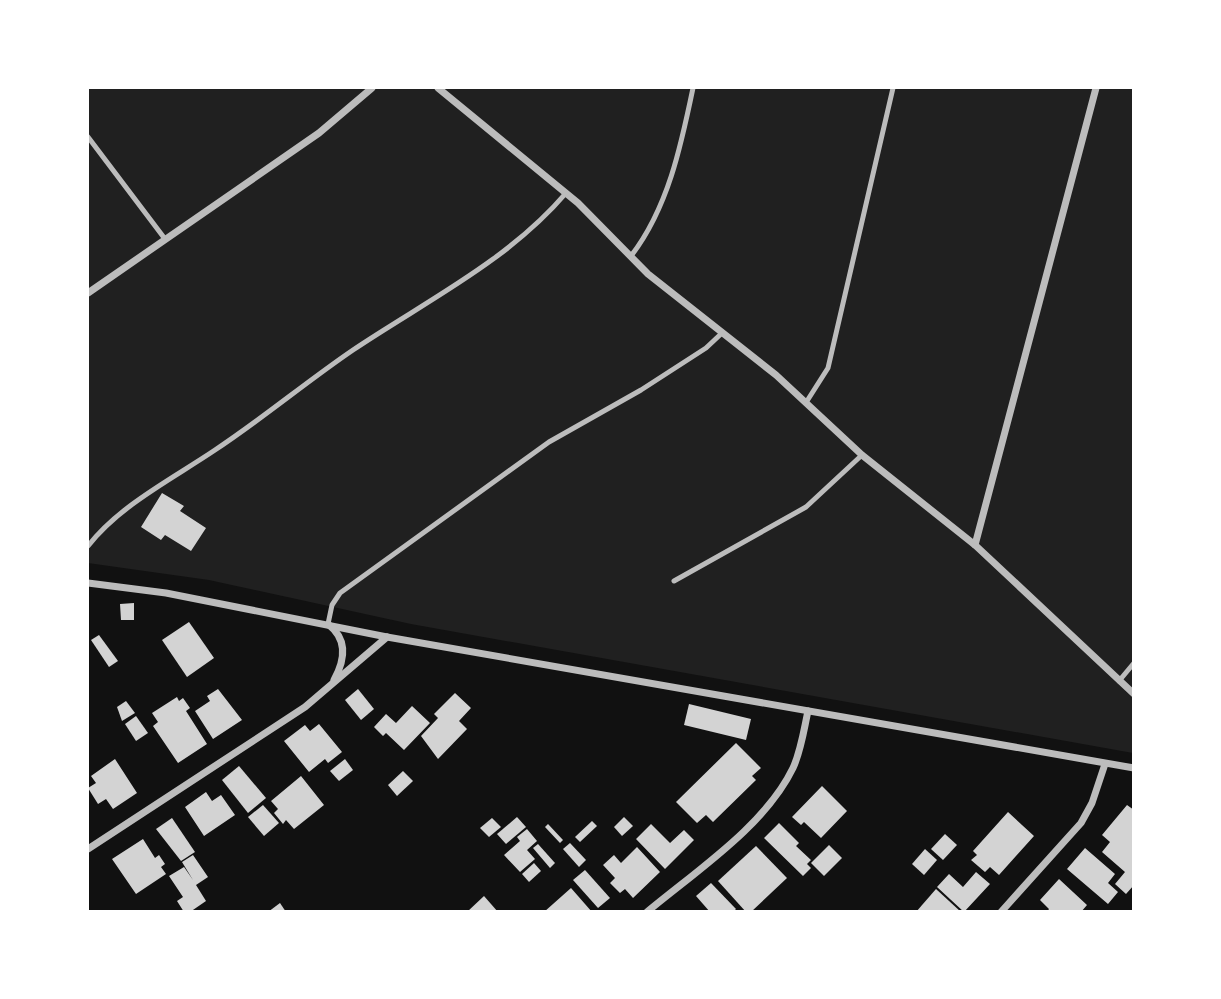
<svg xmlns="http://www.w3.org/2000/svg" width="1221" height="999" viewBox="0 0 1221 999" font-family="'Work Sans',sans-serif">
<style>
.green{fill:#202020}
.building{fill:#d3d3d3}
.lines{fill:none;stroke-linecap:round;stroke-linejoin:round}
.service{stroke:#bcbcbc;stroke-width:5}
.minor{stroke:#bcbcbc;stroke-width:7}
</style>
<rect width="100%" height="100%" fill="#111"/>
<path class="green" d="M88 88H1133V753L411 624 209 580 88 563Z"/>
<g class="building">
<path d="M162 493 184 506 180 511 206 528 191 551 165 535 161 540 141 527Z"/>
<path d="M134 603V620H121L120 604Z"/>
<path d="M189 622 214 658 187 677 162 640Z"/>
<path d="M99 635 118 661 109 667 91 640Z"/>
<path d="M218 689 242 720 213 739 195 711 210 701 207 696Z"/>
<path d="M358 689 374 709 361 720 345 700Z"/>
<path d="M455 693 471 708 459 721 467 729 438 759 421 736 438 718 434 714Z"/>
<path d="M177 697 179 701 183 698 190 708 186 711 207 744 178 763 153 726 158 722 152 713Z"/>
<path d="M126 701 135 713 122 721 117 707Z"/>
<path d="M689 704 751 719 746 740 684 725Z"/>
<path d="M412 706 430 723 404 750 386 733 383 736 374 727 386 714 396 723Z"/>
<path d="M136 716 148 733 136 741 125 724Z"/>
<path d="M319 724 342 752 328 763 325 759 309 772 284 741 305 725 310 731Z"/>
<path d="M736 743 761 768 752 776 756 780 713 822 706 815 697 823 676 802Z"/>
<path d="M115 759 137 793 113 809 106 799 98 804 88 788 96 783 91 776Z"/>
<path d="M345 759 353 770 339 781 330 771Z"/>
<path d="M239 766 266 798 248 813 222 780Z"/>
<path d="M403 771 413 781 397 796 388 785Z"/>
<path d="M301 776 324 805 294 829 286 820 283 824 274 813 278 809 271 801Z"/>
<path d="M822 786 847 811 821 838 804 822 801 825 792 817Z"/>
<path d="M206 792 212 801 221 795 235 815 204 836 185 807Z"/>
<path d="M263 805 279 823 264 836 248 817Z"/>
<path d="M1127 805 1134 810V885L1126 894 1115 884 1125 872 1102 852 1110 842 1102 835Z"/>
<path d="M1008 812 1034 836 999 875 990 867 985 872 971 860 977 855 973 851Z"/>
<path d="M517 817 526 827 506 844 497 834Z"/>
<path d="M624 817 633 826 622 836 614 827Z"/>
<path d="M172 818 195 852 181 861 156 829Z"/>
<path d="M492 818 501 827 489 837 480 828Z"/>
<path d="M592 821 597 826 580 842 575 837Z"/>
<path d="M779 823 799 843 796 846 811 860 807 864 811 868 803 876 764 838Z"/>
<path d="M548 824 563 840 560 843 545 827Z"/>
<path d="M651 824 670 843 684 830 694 840 665 869 636 839Z"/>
<path d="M527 829 537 841 527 850 535 859 520 872 504 855 520 841 517 837Z"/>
<path d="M945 834 957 845 943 860 931 849Z"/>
<path d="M143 839 155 858 159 855 165 864 161 867 166 874 136 894 112 859Z"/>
<path d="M570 843 586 860 579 867 563 849Z"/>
<path d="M538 844 555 863 550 868 533 848Z"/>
<path d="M829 845 842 858 824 876 811 863Z"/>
<path d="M756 846 787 878 751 912H746L718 881Z"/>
<path d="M637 847 660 872 633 898 625 889 620 893 610 883 615 878 603 865 614 855 621 863Z"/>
<path d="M1085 848 1115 874 1108 883 1118 892 1108 904 1067 869Z"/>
<path d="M925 849 937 860 924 875 912 864Z"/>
<path d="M193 855 208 877 196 885 206 901 190 912H184L177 901 183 897 169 876 184 867 193 880 182 862Z"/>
<path d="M534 863 541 871 529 882 522 874Z"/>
<path d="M585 870 610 898 598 908 573 880Z"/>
<path d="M976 872 990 884 964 912 937 887 949 874 963 887Z"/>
<path d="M1059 879 1087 905 1081 912H1047L1049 909 1040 900Z"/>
<path d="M711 883 736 909 733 912H710L696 896Z"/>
<path d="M571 888 592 912H544Z"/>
<path d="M936 889 961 912H916Z"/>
<path d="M484 896 498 912H467Z"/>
<path d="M280 903 286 912H268Z"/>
</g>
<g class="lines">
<g class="service">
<path d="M88 137 165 239"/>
<path d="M631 256C668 208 681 146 693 88"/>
<path d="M807 401 828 368 893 88"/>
<path d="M88 546C120 505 172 479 215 450 262 419 306 382 353 350 426 301 508 261 566 193"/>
<path d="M674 581 806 507 862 455"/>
<path d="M328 624 332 605 340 593 549 442 641 390 706 348 722 333"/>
<path d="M1119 681 1134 663"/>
</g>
<g class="minor">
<path d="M438 88 578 203 648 274 776 375 862 455 975 545 1134 694"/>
<path d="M88 293 319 133 372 88"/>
<path d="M975 545 1096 88"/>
<path d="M88 583 166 593 387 637 1134 768"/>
<path d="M329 625C348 640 345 660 334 680"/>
<path d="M88 849 305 707 387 637"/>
<path d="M647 912C696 871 765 826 793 768 801 751 804 729 808 711"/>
<path d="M1001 912 1081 823 1092 803 1105 764"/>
</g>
</g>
<rect width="1221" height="999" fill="none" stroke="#ffffff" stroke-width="178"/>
</svg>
